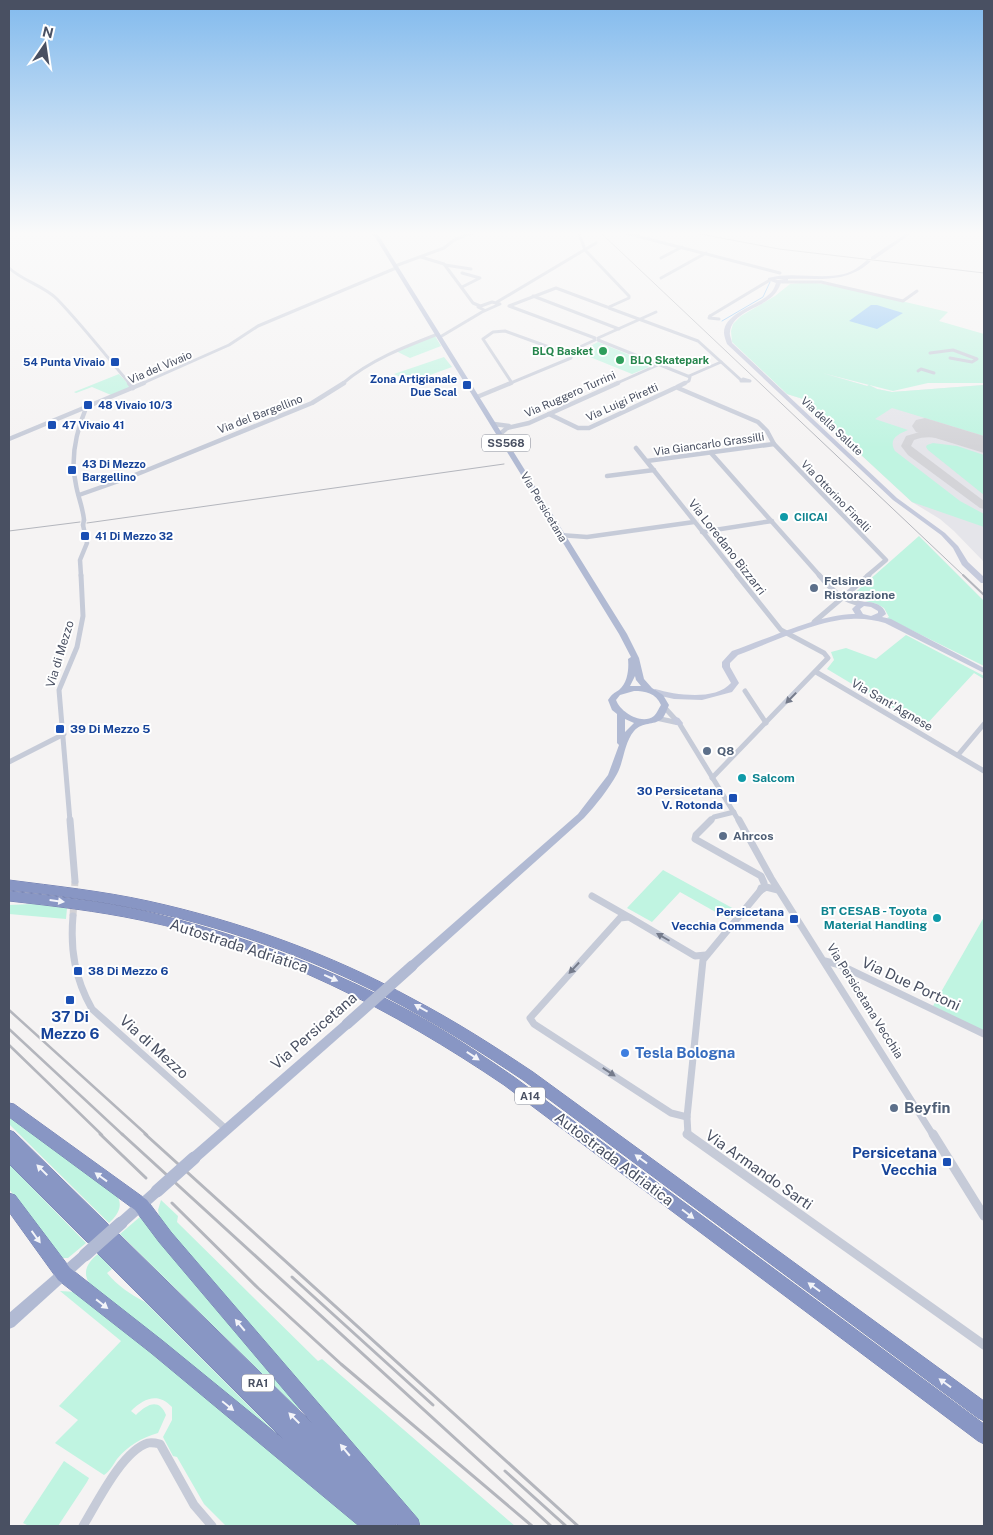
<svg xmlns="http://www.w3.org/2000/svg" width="993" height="1535" viewBox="0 0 993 1535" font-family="'Public Sans',sans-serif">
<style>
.airport{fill:#e5e5ea}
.green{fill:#c0f4e1}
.water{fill:#8ac3f4}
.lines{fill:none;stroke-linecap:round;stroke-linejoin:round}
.stream{stroke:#8ac3f4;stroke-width:1}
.taxiway{fill:#d4d4d8;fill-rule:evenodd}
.runway{fill:#d4d4d8;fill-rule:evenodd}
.street-tunnel{stroke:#d3d2d6;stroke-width:7;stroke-dasharray:7 3;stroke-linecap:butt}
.highway-casing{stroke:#7380b0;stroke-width:1}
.street-far4{stroke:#c6cbd8;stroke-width:3}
.street-far3{stroke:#c6cbd8;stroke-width:4.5}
.street-far2{stroke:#c6cbd8;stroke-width:5}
.street-far1{stroke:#c6cbd8;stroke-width:7}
.street{stroke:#c6cbd8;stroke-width:9}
.secondary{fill:#c5cadc;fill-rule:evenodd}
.primary{fill:#b1bad3;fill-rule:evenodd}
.highway{fill:#8896c4;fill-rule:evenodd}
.rail-far3{stroke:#b4b6bd;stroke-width:1}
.rail-far2{stroke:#b4b6bd;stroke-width:2}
.rail-far1{stroke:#b4b6bd;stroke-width:2.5}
.rail{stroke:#b4b6bd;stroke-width:3}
.street-bridge{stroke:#c6cbd8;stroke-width:4.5}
.primary-bridge-far1{stroke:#b1bad3;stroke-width:11}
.primary-bridge{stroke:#b1bad3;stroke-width:13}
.oneway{fill:#757b8b}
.oneway2{fill:#f3f4f9}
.leisure-dot{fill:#2e9e5b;stroke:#fff;stroke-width:2}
.transit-dot{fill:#1a4fb4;stroke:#fff;stroke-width:2}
.culture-dot{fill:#0f9aa8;stroke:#fff;stroke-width:2}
.service-dot{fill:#5c6f8a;stroke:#fff;stroke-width:2}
.shop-dot{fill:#3f7fe0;stroke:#fff;stroke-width:2}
.labels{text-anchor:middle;stroke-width:4;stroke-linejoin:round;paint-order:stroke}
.far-leisure-label{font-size:11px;font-weight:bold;fill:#27864d;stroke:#fff;text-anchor:end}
.far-transit-label{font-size:11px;font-weight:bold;fill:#164399;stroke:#fff;text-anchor:start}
.far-street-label{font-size:11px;fill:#495062;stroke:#fff}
.shield{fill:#fff;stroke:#808491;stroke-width:1}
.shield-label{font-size:11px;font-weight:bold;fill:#495062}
.far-culture-label{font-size:11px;font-weight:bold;fill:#0d838f;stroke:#fff;text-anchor:start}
.street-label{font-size:12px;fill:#495062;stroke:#fff}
.service-label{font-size:12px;font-weight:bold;fill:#4e5e75;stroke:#fff;text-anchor:start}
.transit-label{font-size:12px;font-weight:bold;fill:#164399;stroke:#fff;text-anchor:start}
.culture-label{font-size:12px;font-weight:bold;fill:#0d838f;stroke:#fff;text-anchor:start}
.near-street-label{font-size:15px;fill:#495062;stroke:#fff}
.near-transit-label{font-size:15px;font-weight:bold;fill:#164399;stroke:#fff}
.near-shop-label{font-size:15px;font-weight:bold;fill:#366cbe;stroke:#fff;text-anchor:start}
.near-service-label{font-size:15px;font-weight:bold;fill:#4e5e75;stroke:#fff;text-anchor:start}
</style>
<rect width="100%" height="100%" fill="#f5f3f3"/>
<path class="airport" d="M813 370 867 386 869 385 877 389 892 392 984 385V562L954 531 940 519 912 502 832 428H826L806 406 809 405 803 399 787 394 783 390Z"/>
<g class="green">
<path d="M809 282 837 286 948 312 939 321 984 334V383H928L893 391 822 373 867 386 869 385 877 389 892 392 984 385V436L892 408 875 419 908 430C898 434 888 439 895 451L960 501 984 514V527L912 502 832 428H826L806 406 809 405 803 399 787 394 732 342 731 331 733 324 741 316 775 296 790 284Z"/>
<path d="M435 336 441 346 410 358 396 351Z"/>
<path d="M598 342 654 365 632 374 585 355 576 353Z"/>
<path d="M444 357 452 367 411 382 394 374Z"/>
<path d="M119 374 131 387 111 395 92 387 76 393 74 392Z"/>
<path d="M933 443 957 446 984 455V495L928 450 926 447 927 445Z"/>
<path d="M919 536 984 601V666L893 621 887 618 889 617 884 608 877 604 850 597Z"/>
<path d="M906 635 984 676V679L974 673 924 727 827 669 834 660 831 652 846 648 876 659Z"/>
<path d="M663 870 736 910 728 919 680 892 652 922 627 908Z"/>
<path d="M33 904 67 908 66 919 9 914V905Z"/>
<path d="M984 917V1032L933 1006Z"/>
<path d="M9 1112 114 1192C124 1203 120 1213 109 1223L9 1124Z"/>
<path d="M9 1164 86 1243 68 1258H61L9 1189Z"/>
<path d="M161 1200 178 1216 177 1222 318 1361 322 1359 515 1526H422L375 1478 160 1220 158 1210Z"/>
<path d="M141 1216 301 1408 298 1409 120 1234Z"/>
<path d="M98 1254 112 1269 107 1273C118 1286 130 1294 145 1302L285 1442 89 1283C82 1271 88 1262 98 1254Z"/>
<path d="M60 1291 77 1292 362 1526H226L204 1504 177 1457 173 1456 163 1437 172 1420V1407C158 1392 144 1398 131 1411L136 1415C146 1405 159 1397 166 1415L158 1433C141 1438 129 1445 117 1459 113 1465 110 1471 104 1475L55 1443 78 1420 59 1406 121 1341Z"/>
<path d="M64 1461 89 1478 87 1482 58 1526H29L23 1523Z"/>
</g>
<path class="water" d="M871 305H877L903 313 877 329 849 321Z"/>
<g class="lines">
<path class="stream" d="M722 321 763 297 770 282"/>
<path class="taxiway" d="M923 431 944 432 968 437 969 439 968 441C951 445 935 432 914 440L911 446 984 501V509L980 508 908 455 901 446 906 436Z"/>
<path class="runway" d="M925 418 984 436V453L916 432 912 426 916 420Z"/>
<path class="street-tunnel" d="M73 916 75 881"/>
<defs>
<g id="highway">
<path d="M9 880C55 886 102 891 148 901 239 921 331 954 413 999 455 1021 494 1046 533 1072L984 1401V1421L978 1418 523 1080C484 1054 445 1029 403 1006 324 963 236 930 148 911 102 901 56 895 9 890Z"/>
<path d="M9 891C54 896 99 901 144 911 232 932 318 963 398 1005 439 1026 476 1051 514 1077L984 1424V1444L978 1441 504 1085C393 1010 273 947 140 920 97 911 53 906 9 901Z"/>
<path d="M9 1103 14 1104 147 1200 171 1232 418 1519 420 1526H399L397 1524 392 1526H359L151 1353 58 1280 9 1212V1193L15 1195 70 1268 163 1341 283 1439 98 1254 96 1248 98 1243 93 1245 87 1242 9 1164V1130L14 1132 108 1224 110 1229 108 1234 113 1232 119 1234 312 1423 159 1242 135 1210 9 1117ZM107 1235 105 1241 99 1242 101 1236Z"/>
</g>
</defs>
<use href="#highway" class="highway-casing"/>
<g class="street-far4">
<path d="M579 233 585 250 629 296V298L609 307"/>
<path d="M625 233 780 273"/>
<path d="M421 257 444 264 473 303 480 306"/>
<path d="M661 258 682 247"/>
<path d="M445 265 471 269"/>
<path d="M395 266 444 248 454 240 472 233"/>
<path d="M9 268C23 281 44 286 57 299 83 326 106 356 130 384"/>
<path d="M462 273 480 278 462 287"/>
<path d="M661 278 706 253"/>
<path d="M782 282H821L903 301 917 291"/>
<path d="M533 296 619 329"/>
<path d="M497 302 596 243"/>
<path d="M609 308 698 341 741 380"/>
<path d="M710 316 770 280"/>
<path d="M710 316 709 318 719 319"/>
<path d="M440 337 482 312 500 304 492 302 478 307 484 310"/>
<path d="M595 338 509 306 556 288 607 307"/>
<path d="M598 338 656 312"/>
<path d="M598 340 690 377 689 381 683 384"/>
<path d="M930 353 953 350 977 359 972 362 950 358"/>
<path d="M918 371 921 369 934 373"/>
<path d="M689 376 721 362"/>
<path d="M743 379 750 381H741Z"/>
<path d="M512 383 483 339 493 332 505 331 571 355"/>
<path d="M141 384 229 345 258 326 396 268"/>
<path d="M342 384C370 360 404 347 438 334"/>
<path d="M508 384 571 358 573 350 595 340"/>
<path d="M615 384 660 364"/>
</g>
<g class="street-far3">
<path d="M129 383 133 388"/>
<path d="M677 387 685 383"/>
<path d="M678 388 758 422 767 431 774 444 886 560 867 576"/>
<path d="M477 397 511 383"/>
<path d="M549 414 578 428H589L675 388"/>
<path d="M494 424 509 426"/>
<path d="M500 434 507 428 529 423 618 383"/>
<path d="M9 439 144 383"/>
<path d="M636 448 738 576"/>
<path d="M711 453 820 576"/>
<path d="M647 461 774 444"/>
<path d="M607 476 654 470"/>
<path d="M79 495 130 477 312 403 344 383"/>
<path d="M84 520C83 508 78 497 76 485 70 459 76 432 86 408"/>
<path d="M702 532 772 521"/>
<path d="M560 535 587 537 694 522"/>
<path d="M81 576 80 560 87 543 83 525"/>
</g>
<g class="street-far2">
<path d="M819 575C832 590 842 601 862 604"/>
<path d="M814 622 869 575"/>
<path d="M816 672 984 771"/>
<path d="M745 691 766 723"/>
<path d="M665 708 676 720"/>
<path d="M656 718 679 723 739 821"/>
<path d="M958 755 984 724"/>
<path d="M9 762 64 734"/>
<path d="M712 778 828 658 824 653 781 630 737 575"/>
<path d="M70 821 59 690 77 647 83 616 81 575"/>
<path d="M710 821 714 817 734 812"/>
</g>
<g class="street-far1">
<path d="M70 820 75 881"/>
<path d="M711 820 696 835 695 839 761 876 764 883"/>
<path d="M739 820 771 878 933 1135"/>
<path d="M761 888 760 891 766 887 778 890"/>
<path d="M592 896 627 916"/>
<path d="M73 916C70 950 75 979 92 1009L226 1129"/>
<path d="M825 961 840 965 984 1034"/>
<path d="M687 1117 671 1113 534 1024 530 1018 620 918 629 917 695 956 706 955"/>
<path d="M688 1135 687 1117 703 960 760 891"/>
</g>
<g class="street">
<path d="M687 1134 984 1345"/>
<path d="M933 1134 984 1216"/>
<path d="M83 1526C97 1503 122 1451 148 1443 152 1442 156 1443 160 1444L194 1505 212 1526"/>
</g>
<g class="secondary">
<path d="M907 233H912L875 259H871V257Z"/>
<path d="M867 260 871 261C847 284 819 278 788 279V282L781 283C778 290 775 295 769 299 758 308 731 314 730 332 729 335 732 340 732 343L897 498 945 533 958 546 968 562 984 577V583H981L962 565 953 548 941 535 893 500 727 344C726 341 724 336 724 333 724 311 762 306 773 290 774 288 775 286 776 283L768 280V278C793 271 819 280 844 274 853 272 860 266 867 260ZM775 279H784L778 280Z"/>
<path d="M859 602C870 601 883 603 886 614L882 617 891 619 984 668V673L885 623C875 620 862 618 851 619 818 620 770 643 738 655L730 663V667L739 683 732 692 702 700 674 699 652 694 651 692 655 689C676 695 715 701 731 683L722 667V662L732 651C765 640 822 613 855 614L852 609ZM864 606 871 607 878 611V613L871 616 863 614 860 609Z"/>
<path d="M676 717 679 718 683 723 682 725H676L672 720Z"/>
</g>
<g class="primary">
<path d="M369 233H375L379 236 627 634 639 658 644 679 652 688 663 695 669 705C667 709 665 716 662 719 653 726 643 721 634 731 624 743 624 761 617 774 608 790 596 805 584 818L416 969 412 970 408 969 407 966 408 963 578 814 608 775 619 745 617 743V714L612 710 608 700C613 693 613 694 619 690 628 683 629 668 628 659L631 657 619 634 375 237ZM635 676 636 680 641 686H630ZM634 691C645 691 656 693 661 705 659 708 657 713 654 716 642 725 621 713 616 700L620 695ZM625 719 634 723 625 732Z"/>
<path d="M347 1020 351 1021 352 1024 351 1027 198 1162 194 1163 190 1162 188 1158 190 1154 343 1021Z"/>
<path d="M157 1185 161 1187 163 1191 161 1195 125 1227 121 1229 117 1227 115 1223 117 1219 153 1187Z"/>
<path d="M85 1249 89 1251 91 1255 89 1259 14 1327 9 1329V1313L81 1251Z"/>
</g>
<use href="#highway" class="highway"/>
<g class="rail-far3">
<path d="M601 233 964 576"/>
<path d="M695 233 779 249 984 273"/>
<path d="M87 523 504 464"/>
<path d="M9 531 80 522"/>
</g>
<path class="rail-far2" d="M963 575 984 595"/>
<g class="rail-far1">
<path d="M9 1010 147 1135"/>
<path d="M9 1029 123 1135"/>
<path d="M9 1045 102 1135"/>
</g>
<g class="rail">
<path d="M100 1134 146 1178"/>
<path d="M122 1134 551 1526"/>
<path d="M145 1134 578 1526"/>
<path d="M172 1203 258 1288 341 1364 532 1526"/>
<path d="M292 1277 433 1405"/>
<path d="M505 1471 566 1526"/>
</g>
<path class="street-bridge" d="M83 525 84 520"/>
<path class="primary-bridge-far1" d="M347 1024 412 966"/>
<g class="primary-bridge">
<path d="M157 1191 194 1158"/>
<path d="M85 1255 121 1223"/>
</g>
</g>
<defs><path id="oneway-solid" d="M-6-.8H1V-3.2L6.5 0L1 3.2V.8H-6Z" transform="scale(1.25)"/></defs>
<g class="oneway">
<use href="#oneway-solid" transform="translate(791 698) rotate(134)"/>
<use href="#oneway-solid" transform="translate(663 937) rotate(-150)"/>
<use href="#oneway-solid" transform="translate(574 968) rotate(133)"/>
<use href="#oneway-solid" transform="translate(609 1072) rotate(33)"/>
</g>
<g class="oneway2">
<use href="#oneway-solid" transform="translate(57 901) rotate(7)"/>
<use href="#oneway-solid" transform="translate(331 978) rotate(24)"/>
<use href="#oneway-solid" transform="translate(421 1008) rotate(-151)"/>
<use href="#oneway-solid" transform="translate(473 1056) rotate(33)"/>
<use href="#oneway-solid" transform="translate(641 1159) rotate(-144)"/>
<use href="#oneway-solid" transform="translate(42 1170) rotate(-135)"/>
<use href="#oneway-solid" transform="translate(101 1177) rotate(-144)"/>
<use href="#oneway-solid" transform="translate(688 1214) rotate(37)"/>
<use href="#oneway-solid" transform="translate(36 1237) rotate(54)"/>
<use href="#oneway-solid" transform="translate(814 1287) rotate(-144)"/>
<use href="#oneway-solid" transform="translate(102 1304) rotate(38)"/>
<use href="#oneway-solid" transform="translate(240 1325) rotate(-130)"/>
<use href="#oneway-solid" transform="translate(945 1383) rotate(-144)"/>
<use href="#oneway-solid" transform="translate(228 1406) rotate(39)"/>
<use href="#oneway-solid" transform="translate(294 1418) rotate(-135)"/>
<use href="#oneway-solid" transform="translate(345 1450) rotate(-130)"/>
</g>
<linearGradient id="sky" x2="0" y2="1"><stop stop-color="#82baed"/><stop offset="0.52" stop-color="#fafafa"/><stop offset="1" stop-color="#fafafa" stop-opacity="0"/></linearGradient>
<rect width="993" height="448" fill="url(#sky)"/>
<g class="leisure-dot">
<circle cx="603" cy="351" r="5"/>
<circle cx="620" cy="360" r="5"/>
</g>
<g class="transit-dot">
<rect x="110" y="357" width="10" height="10" rx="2.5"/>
<rect x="462" y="380" width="10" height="10" rx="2.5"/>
<rect x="83" y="400" width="10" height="10" rx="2.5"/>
<rect x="47" y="420" width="10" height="10" rx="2.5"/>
<rect x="67" y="465" width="10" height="10" rx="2.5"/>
<rect x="80" y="531" width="10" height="10" rx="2.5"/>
<rect x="55" y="724" width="10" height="10" rx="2.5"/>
<rect x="728" y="793" width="10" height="10" rx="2.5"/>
<rect x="789" y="914" width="10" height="10" rx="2.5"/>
<rect x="73" y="966" width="10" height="10" rx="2.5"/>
<rect x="65" y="995" width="10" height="10" rx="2.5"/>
<rect x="942" y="1157" width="10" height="10" rx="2.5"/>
</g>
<g class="culture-dot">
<circle cx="784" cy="517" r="5"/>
<circle cx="742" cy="778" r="5"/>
<circle cx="937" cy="918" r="5"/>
</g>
<g class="service-dot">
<circle cx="814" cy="588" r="5"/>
<circle cx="707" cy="751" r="5"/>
<circle cx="723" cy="836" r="5"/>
<circle cx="894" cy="1108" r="5"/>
</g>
<circle class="shop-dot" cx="625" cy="1053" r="5"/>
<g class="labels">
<g class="far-leisure-label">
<text x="593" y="355">BLQ Basket</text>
<text x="630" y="364" text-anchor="start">BLQ Skatepark</text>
</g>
<g class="far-transit-label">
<text x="105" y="366" text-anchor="end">54 Punta Vivaio</text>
<text x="457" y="383" text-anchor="end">Zona Artigianale<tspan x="457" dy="13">Due Scal</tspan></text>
<text x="98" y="409">48 Vivaio 10/3</text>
<text x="62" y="429">47 Vivaio 41</text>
<text x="82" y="468">43 Di Mezzo<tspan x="82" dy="13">Bargellino</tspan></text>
<text x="95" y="540">41 Di Mezzo 32</text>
</g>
<g class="far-street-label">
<text transform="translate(160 367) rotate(-23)" y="4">Via del Vivaio</text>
<text transform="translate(570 394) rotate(-24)" y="4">Via Ruggero Turrini</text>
<text transform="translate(622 402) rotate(-24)" y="4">Via Luigi Piretti</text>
<text transform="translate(260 414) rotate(-21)" y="4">Via del Bargellino</text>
<text transform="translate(832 426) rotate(43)" y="4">Via della Salute</text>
<text transform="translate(709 444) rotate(-8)" y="4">Via Giancarlo Grassilli</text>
<text transform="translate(836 496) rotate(46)" y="4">Via Ottorino Finelli</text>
<text transform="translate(544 507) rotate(59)" y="4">Via Persicetana</text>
</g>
<g class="shield">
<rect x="482" y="434.5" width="48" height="17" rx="4"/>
<rect x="515" y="1087.5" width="30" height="17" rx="4"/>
<rect x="242" y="1374.5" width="32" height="17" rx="4"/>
</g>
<g class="shield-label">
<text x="506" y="447">SS568</text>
<text x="530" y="1100">A14</text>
<text x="258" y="1387">RA1</text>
</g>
<g class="far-culture-label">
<text x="794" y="521">CIICAI</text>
</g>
<g class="street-label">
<text transform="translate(727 547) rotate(52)" y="4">Via Loredano Bizzarri</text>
<text transform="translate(60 654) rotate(-73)" y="4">Via di Mezzo</text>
<text transform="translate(892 705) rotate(30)" y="4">Via Sant'Agnese</text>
<text transform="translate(865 1001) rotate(58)" y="4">Via Persicetana Vecchia</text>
</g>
<g class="service-label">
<text x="824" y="585">Felsinea<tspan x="824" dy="14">Ristorazione</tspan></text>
<text x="717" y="755">Q8</text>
<text x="733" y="840">Ahrcos</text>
</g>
<g class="transit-label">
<text x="70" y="733">39 Di Mezzo 5</text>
<text x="723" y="795" text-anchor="end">30 Persicetana<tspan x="723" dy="14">V. Rotonda</tspan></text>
<text x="784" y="916" text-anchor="end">Persicetana<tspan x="784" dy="14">Vecchia Commenda</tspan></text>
<text x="88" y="975">38 Di Mezzo 6</text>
</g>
<g class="culture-label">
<text x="752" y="782">Salcom</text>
<text x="927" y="915" text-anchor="end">BT CESAB - Toyota<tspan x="927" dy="14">Material Handling</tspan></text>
</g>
<g class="near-street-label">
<text transform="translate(239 946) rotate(18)" y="5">Autostrada Adriatica</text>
<text transform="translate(911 984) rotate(25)" y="5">Via Due Portoni</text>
<text transform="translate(314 1031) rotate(-41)" y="5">Via Persicetana</text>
<text transform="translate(154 1047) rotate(42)" y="5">Via di Mezzo</text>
<text transform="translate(614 1159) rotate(37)" y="5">Autostrada Adriatica</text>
<text transform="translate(759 1170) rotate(35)" y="5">Via Armando Sarti</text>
</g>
<g class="near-transit-label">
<text x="70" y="1022">37 Di<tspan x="70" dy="17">Mezzo 6</tspan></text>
<text x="937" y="1158" text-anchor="end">Persicetana<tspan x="937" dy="17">Vecchia</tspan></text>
</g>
<g class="near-shop-label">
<text x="635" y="1058">Tesla Bologna</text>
</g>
<g class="near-service-label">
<text x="904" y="1113">Beyfin</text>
</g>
</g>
<rect width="993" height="1535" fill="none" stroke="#495062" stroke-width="20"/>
<g transform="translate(45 45) rotate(13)" stroke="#ffffff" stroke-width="4" paint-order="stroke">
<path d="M0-4L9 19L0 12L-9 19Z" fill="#495062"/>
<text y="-8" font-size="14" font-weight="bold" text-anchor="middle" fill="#495062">N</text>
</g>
</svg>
